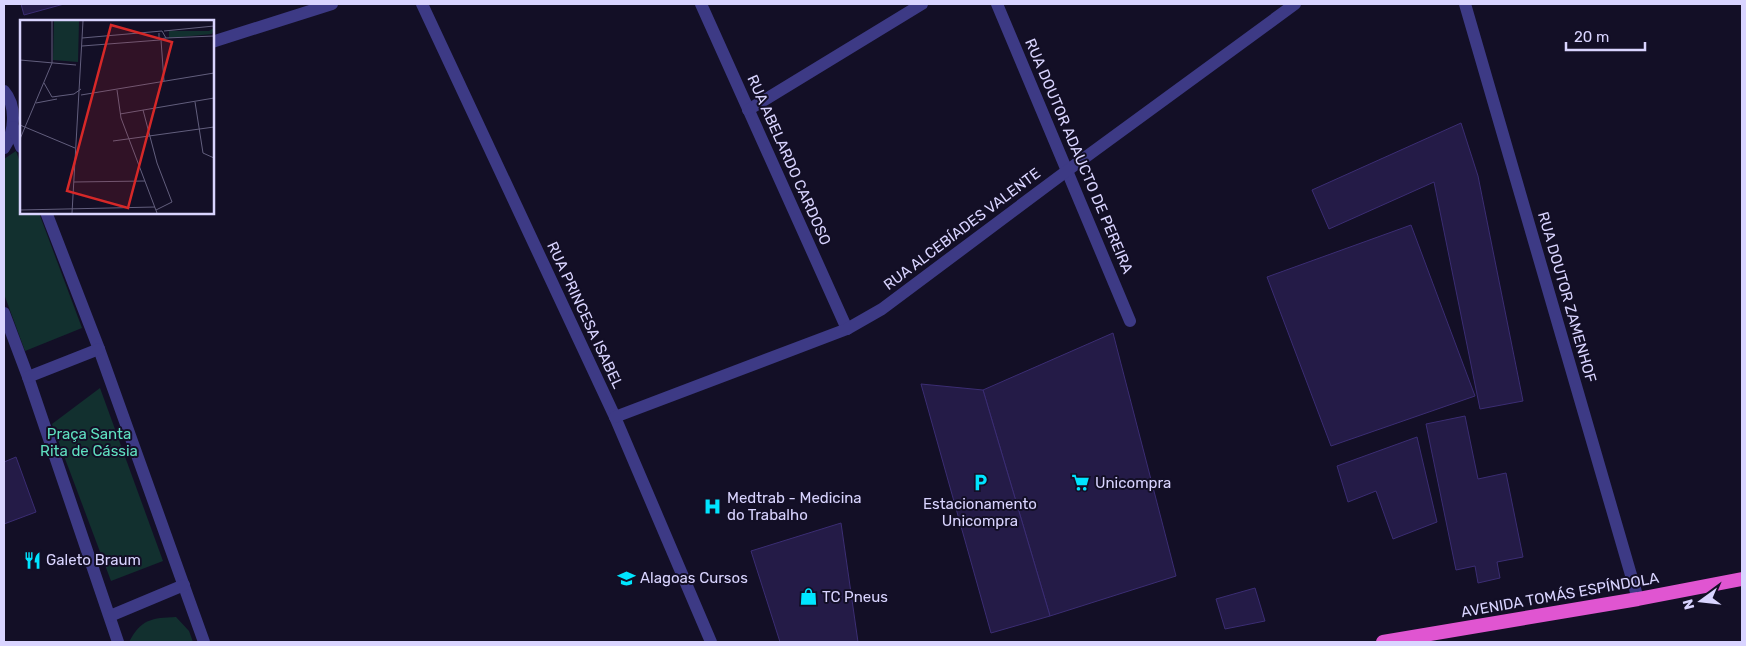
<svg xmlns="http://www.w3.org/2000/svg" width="1746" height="646" viewBox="0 0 1746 646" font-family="Rubik,sans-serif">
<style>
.green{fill:#12302f}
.building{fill:#241b47;stroke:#3b2d73}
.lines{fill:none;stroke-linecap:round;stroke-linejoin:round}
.minor{stroke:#3d3a85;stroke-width:12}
.trunk{stroke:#e055d1;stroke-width:14}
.labels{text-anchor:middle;stroke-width:4;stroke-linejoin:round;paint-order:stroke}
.street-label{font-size:15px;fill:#d9d4ff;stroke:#130f26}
.park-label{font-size:15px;fill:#5fe0c0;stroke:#130f26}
.poi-label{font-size:15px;fill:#d9d4ff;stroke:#130f26;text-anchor:start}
.inset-road{fill:none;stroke:#625e7d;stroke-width:1}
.view{fill:#d62828;fill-opacity:0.15;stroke:#d62828;stroke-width:2.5}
.inset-edge{fill:none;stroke:#d9d4ff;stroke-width:2.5}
</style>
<rect width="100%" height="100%" fill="#130f26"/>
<g class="green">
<path d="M16 151 21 165V212L39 213 82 328 25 351 4 294V159Z"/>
<path d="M100 388 163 561 111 581 52 424Z"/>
<path d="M176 617 189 631 193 642H129C141 619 152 618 176 617Z"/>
</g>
<g class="building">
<path d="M21 4H64L24 15Z"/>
<path d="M1461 123 1478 176 1523 401 1480 409 1434 182 1329 229 1312 190Z"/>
<path d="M1411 225 1475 396 1331 446 1267 277Z"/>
<path d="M1113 333 1176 576 1050 616 983 390Z"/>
<path d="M921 384 983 390 1050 616 991 633Z"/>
<path d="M1465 416 1478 479 1506 473 1523 557 1497 562 1500 578 1478 583 1475 566 1456 570 1426 424Z"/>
<path d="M1417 437 1437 522 1393 539 1376 491 1348 502 1337 466Z"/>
<path d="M16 457 36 512 4 524V462Z"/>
<path d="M841 523 858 642H780L751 551Z"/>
<path d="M1255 588 1265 621 1225 629 1216 599Z"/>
</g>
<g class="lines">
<g class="minor">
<path d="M422 4 615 417 711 642"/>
<path d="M701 4 847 329"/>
<path d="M997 4 1130 321"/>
<path d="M1465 4 1638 599"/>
<path d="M212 42 332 4"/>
<path d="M4 91C17 106 15 132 4 148"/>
<path d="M748 110 922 4"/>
<path d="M13 127 21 147"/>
<path d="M46 212 99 349 204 642"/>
<path d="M4 313 28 377 118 642"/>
<path d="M28 377 99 349"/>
<path d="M615 417 847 329 882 309 1068 170 1295 4"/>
<path d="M110 616 184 585"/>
</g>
<path class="trunk" d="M1383 642 1638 599 1742 579"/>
</g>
<defs>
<symbol id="parking-bare" viewBox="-9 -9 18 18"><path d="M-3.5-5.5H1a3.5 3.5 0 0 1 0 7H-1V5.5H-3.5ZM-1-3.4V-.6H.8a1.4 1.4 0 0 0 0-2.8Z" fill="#00e5ff" stroke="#130f26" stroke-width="2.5" paint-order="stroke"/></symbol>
<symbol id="supermarket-bare" viewBox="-9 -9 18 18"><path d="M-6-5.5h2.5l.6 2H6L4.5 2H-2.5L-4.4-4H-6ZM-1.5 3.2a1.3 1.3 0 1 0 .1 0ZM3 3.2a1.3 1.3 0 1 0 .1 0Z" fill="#00e5ff" stroke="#130f26" stroke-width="2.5" paint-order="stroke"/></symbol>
<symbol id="hospital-bare" viewBox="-9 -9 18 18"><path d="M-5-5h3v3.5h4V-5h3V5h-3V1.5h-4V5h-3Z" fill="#00e5ff" stroke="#130f26" stroke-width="2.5" paint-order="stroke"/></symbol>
<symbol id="restaurant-bare" viewBox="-9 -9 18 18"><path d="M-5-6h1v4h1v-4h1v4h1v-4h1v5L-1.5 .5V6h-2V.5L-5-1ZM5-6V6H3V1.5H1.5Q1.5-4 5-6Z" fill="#00e5ff" stroke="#130f26" stroke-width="2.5" paint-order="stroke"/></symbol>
<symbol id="school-bare" viewBox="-9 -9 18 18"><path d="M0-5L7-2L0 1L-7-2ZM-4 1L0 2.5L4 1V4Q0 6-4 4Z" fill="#00e5ff" stroke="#130f26" stroke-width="2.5" paint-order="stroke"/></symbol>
<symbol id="shop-bare" viewBox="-9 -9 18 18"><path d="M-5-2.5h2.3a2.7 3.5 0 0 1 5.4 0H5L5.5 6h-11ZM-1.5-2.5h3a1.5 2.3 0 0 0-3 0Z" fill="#00e5ff" stroke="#130f26" stroke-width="2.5" paint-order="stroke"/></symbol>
</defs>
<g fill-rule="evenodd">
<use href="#parking-bare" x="968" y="470" width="25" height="25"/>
<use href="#supermarket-bare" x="1068" y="470" width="25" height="25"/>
<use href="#hospital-bare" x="700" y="494" width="25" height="25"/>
<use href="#restaurant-bare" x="20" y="548" width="25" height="25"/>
<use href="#school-bare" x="614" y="566" width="25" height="25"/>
<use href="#shop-bare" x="796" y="584" width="25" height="25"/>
</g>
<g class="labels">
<g class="street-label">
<text transform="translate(1079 156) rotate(67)" y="5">RUA DOUTOR ADAUCTO DE PEREIRA</text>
<text transform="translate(789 160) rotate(66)" y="5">RUA ABELARDO CARDOSO</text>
<text transform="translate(962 229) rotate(-37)" y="5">RUA ALCEBÍADES VALENTE</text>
<text transform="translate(1567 297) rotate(74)" y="5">RUA DOUTOR ZAMENHOF</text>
<text transform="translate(585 315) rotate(65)" y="5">RUA PRINCESA ISABEL</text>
<text transform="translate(1560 595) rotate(-10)" y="5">AVENIDA TOMÁS ESPÍNDOLA</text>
</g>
<g class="park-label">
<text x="89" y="439">Praça Santa<tspan x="89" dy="17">Rita de Cássia</tspan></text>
</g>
<g class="poi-label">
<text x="1095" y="488">Unicompra</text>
<text x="727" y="503">Medtrab - Medicina<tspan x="727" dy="17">do Trabalho</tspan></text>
<text x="980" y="509" text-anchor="middle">Estacionamento<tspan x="980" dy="17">Unicompra</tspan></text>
<text x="46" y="565">Galeto Braum</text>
<text x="640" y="583">Alagoas Cursos</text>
<text x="822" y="602">TC Pneus</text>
</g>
</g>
<g transform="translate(20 20)">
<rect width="194" height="194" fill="#130f26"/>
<path d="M34 1H59L58 42 33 40ZM194 8 192 14 149 18V11H189Z" fill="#12302f"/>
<path class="inset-road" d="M144 11 194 6M62 18 142 11 146 18 139 19V13M146 18 194 16M141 20 144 61M62 26 140 20M0 40 56 45M24 63 32 77 54 74 61 69M97 70 101 98 137 193M61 75 194 53M175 82 183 133 194 138M16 83 37 79M123 90 137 143 152 182 136 190M100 94 194 78M0 105 55 128M0 119 32 43V1M93 121 194 107M54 162 125 161M0 190 135 187M52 193 63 1"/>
<path class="view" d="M91 5 152 22 108 188 47 171Z"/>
<rect width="194" height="194" class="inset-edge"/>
</g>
<rect width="1746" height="646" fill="none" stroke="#d9d4ff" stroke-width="10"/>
<g transform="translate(1701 601) rotate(255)" stroke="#130f26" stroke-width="4" paint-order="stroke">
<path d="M0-4L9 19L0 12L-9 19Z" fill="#d9d4ff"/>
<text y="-8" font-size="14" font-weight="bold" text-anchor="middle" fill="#d9d4ff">N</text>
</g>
<path d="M1566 42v8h79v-8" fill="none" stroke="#d9d4ff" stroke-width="2.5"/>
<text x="1574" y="42" font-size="15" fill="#d9d4ff" stroke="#130f26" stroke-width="4" paint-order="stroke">20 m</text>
</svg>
